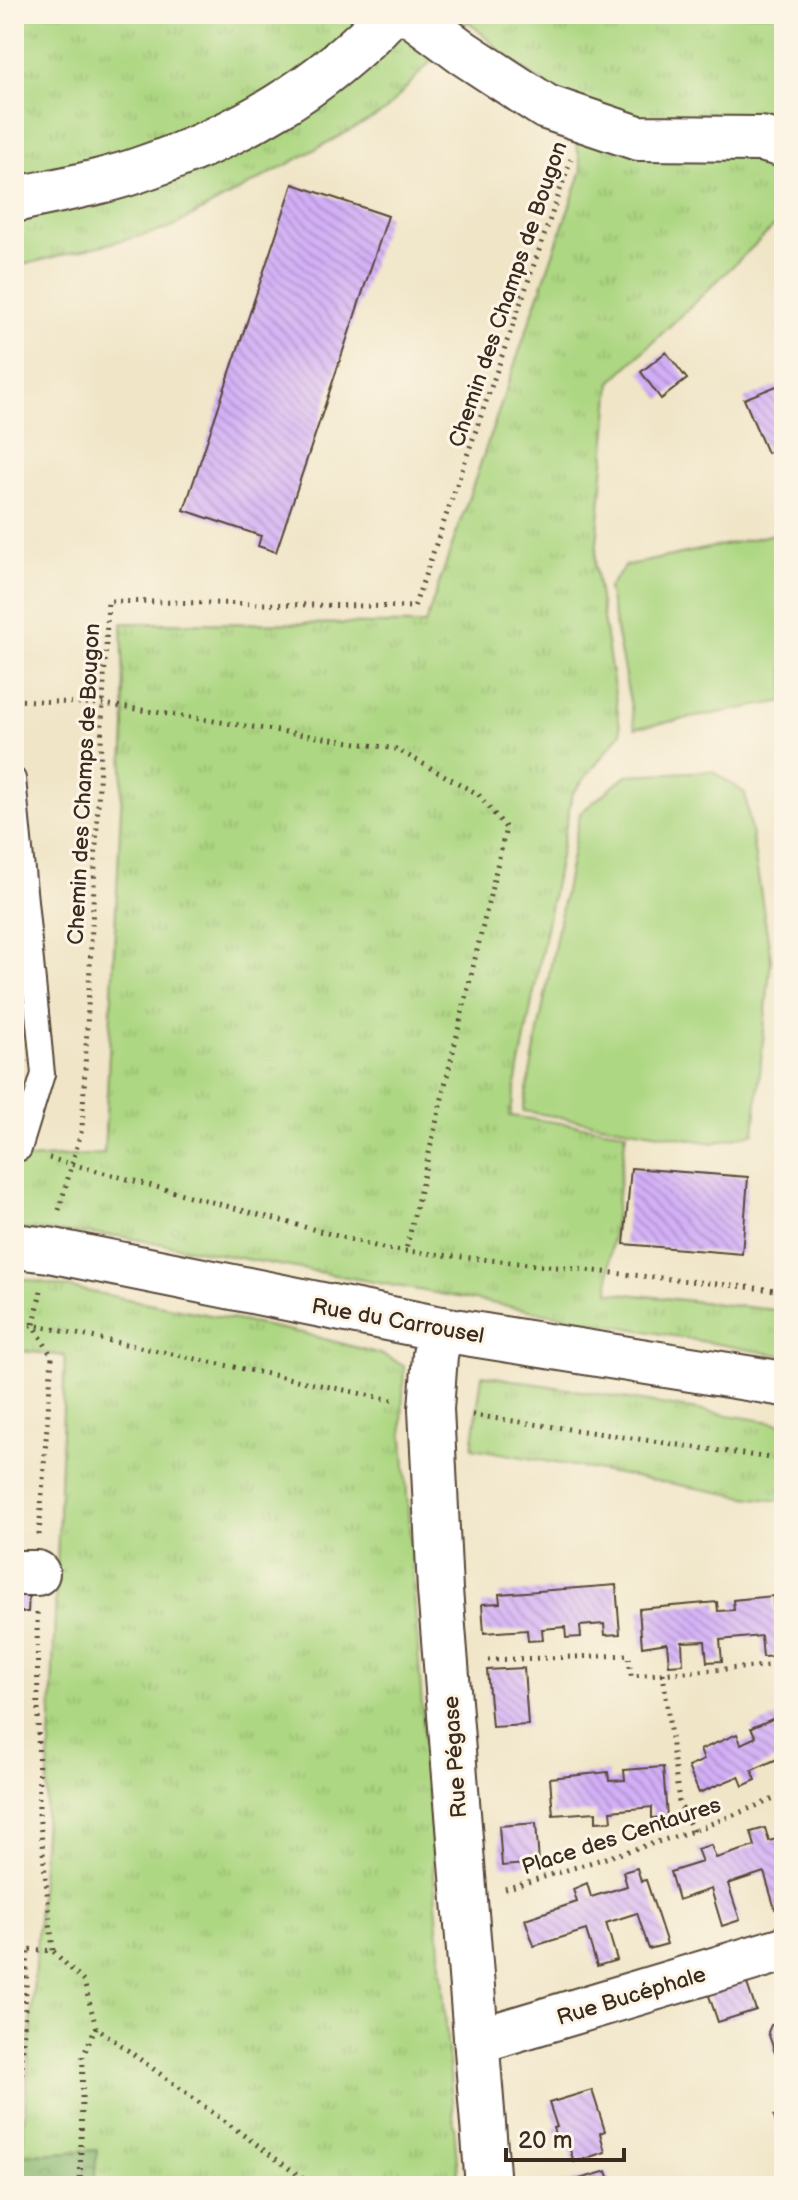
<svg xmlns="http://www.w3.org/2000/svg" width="798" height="2200" viewBox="0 0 798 2200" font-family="'Balsamiq Sans',sans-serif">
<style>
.grass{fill:url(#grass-tufts);stroke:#748050;stroke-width:2}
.forest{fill:url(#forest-crowns);stroke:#627147;stroke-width:2}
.pitch{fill:#add782;stroke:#748050;stroke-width:2}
.building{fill:url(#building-back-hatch)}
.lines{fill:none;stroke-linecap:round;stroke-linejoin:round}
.lane-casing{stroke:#564637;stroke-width:26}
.street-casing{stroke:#564637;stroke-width:48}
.secondary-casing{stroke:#564637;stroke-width:48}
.path{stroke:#564637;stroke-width:5;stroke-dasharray:2 6;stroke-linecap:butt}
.lane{stroke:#fff;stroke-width:22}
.street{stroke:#fff;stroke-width:44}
.secondary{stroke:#fff;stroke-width:44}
.labels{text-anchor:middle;stroke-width:6;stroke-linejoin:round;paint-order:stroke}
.street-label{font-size:22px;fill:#3b2a1e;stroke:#fcf5e5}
</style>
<defs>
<pattern id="grass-tufts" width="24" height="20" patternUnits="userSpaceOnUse" patternTransform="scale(2)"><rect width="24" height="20" fill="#add782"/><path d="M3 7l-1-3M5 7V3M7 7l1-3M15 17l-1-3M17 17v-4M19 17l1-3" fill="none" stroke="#96b970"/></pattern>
<pattern id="forest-crowns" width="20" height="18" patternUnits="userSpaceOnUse" patternTransform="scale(2)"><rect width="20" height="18" fill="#8ab870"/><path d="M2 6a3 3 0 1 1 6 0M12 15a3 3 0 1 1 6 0" fill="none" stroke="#72965b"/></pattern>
<pattern id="building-back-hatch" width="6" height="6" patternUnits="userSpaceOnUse" patternTransform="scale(2)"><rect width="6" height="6" fill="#d3aff7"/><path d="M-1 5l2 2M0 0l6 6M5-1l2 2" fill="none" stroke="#ac8fc7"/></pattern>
</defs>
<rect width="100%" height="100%" fill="#fcf5e5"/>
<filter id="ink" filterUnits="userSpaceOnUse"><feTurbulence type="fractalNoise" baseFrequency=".0125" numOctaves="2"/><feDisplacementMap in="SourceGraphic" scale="16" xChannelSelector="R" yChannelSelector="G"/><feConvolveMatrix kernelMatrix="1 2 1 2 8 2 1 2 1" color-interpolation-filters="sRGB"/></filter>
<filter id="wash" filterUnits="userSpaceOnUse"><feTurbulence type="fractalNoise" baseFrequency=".006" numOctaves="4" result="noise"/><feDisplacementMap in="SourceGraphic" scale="32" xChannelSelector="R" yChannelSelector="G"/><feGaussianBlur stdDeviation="1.8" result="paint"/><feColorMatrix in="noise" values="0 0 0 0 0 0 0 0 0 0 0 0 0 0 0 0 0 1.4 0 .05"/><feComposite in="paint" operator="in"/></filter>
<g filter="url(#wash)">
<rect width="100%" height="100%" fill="#f0e5c7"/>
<g class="grass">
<path d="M14 14H784V217L611 382 595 566 621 733 572 794 510 1116 626 1132 610 1257 609 1292 784 1311V1356L118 1236 14 1229V1160L104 1154 125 727 122 623 425 624 582 170 567 99 506 56 468 21 384 112 168 229 14 267Z"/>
<path d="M14 1277 302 1333 380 1354 404 1365 402 1425 436 1903 459 2186H94L96 2150 22 2155 50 1745 65 1356 14 1350Z"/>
<path d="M482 1375 784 1424V1501L752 1498 472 1448Z"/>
</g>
<path class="forest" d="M97 2150 94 2186H18L22 2155Z"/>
<g class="pitch">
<path d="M784 532V701L635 728 608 588 625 566Z"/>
<path d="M712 771 745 793 771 959 754 1133 713 1143 523 1111 580 813 627 775Z"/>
</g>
<g id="blocks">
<g class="building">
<path d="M293 184 388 216 276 552 258 546 261 536 184 510Z"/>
<path d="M666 352 687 379 661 399 641 372Z"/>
<path d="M784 383V446L767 453 744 399Z"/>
<path d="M631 1168 748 1177 742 1254 624 1244Z"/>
<path d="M616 1585 620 1634 605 1635 604 1624 580 1626 581 1637 566 1638 565 1627 542 1629 543 1640 528 1641 527 1630 484 1633 482 1604 500 1603 499 1594Z"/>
<path d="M14 1594H29L28 1612H14Z"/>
<path d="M773 1596 777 1656 763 1657 761 1636 720 1640 722 1661 707 1662 705 1641 682 1642 683 1664 669 1665 667 1643 642 1647 639 1609 717 1602 718 1611 734 1610 733 1600Z"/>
<path d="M524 1668 528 1725 492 1727 487 1670Z"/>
<path d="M784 1714V1756L752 1770 756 1780 743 1786 739 1776 699 1793 688 1767 704 1760 700 1750 737 1734 741 1744 756 1737 751 1728Z"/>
<path d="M663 1767 667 1817 652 1818V1807L611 1811 612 1821 596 1822V1812L553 1815 550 1778 608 1772 609 1781 625 1780 624 1770Z"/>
<path d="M536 1823 539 1863 502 1866 499 1826Z"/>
<path d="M765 1828 769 1841 784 1837V1866L781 1867 784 1874V1906L775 1909 764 1872 728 1884 740 1920 722 1926 711 1889 678 1900 670 1872 702 1862 697 1849 711 1845 716 1858 755 1846 751 1832Z"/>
<path d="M637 1868 641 1881 646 1880 667 1944 649 1949 637 1913 606 1923 617 1960 597 1966 586 1930 534 1946 525 1919 577 1902 573 1889 587 1883 591 1897 627 1886 623 1872Z"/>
<path d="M744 1975 756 2010 718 2022 706 1987Z"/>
<path d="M784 2021V2055L781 2056 775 2053 768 2032 771 2025Z"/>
<path d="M592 2090 605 2131 600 2133 605 2152 574 2162 568 2144 562 2145 561 2140 557 2141 553 2128 557 2127 549 2103Z"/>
<path d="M784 2113V2146H783L774 2116Z"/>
<path d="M607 2171 612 2186H559V2185Z"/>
</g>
</g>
</g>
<g filter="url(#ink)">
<use href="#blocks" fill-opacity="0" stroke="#564637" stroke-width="2"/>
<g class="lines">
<defs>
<path id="lane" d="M14 779 43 1074 20 1149"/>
<g id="street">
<path d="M411 14 462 52 546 107 638 138 761 139 784 145"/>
<path d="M441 1329 435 1355 431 1409 440 1590 488 2186"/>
<path d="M14 1573H37"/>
<path d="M477 2041 784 1949"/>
</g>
<g id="secondary">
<path d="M14 200C57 190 103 183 144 168 240 135 321 88 390 14"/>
<path d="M14 1246 49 1250 441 1329 784 1384"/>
</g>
</defs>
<use href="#lane" class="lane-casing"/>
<use href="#street" class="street-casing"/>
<use href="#secondary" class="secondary-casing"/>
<g class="path">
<path d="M14 700 103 704 396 749 478 794 506 828 406 1250"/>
<path d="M49 1158 386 1249 784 1291"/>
<path d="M59 1210 82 1129 108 601 414 607 571 159"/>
<path d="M14 1324 34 1325 392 1400"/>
<path d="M472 1415 784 1460"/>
<path d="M39 1535 52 1357 34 1325 41 1290"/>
<path d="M37 1613 39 1813 53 1951"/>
<path d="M488 1660 629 1655 631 1676 780 1665 784 1667"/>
<path d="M663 1673 679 1802 693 1831"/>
<path d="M505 1889 693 1831 784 1795"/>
<path d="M14 1948 53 1951 84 1982 96 2027 313 2186"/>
<path d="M16 2186 28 1949"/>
<path d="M80 2186 83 2056 96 2027"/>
</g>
<use href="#lane" class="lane"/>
<use href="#street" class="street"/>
<use href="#secondary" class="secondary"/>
</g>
</g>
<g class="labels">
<g class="street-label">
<text transform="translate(507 294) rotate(-71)" y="8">Chemin des Champs de Bougon</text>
<text transform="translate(83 784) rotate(-87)" y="8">Chemin des Champs de Bougon</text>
<text transform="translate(398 1320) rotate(10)" y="8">Rue du Carrousel</text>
<text transform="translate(454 1757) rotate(-94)" y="8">Rue Pégase</text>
<text transform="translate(621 1835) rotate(-18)" y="8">Place des Centaures</text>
<text transform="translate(631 1995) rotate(-17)" y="8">Rue Bucéphale</text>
</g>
</g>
<rect width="798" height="2200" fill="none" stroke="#fcf5e5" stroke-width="48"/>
<path d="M506 2148v12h118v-12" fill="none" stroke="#3b2a1e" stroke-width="4"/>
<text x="518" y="2148" font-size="24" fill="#3b2a1e" stroke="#fcf5e5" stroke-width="6" paint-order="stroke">20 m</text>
</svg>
